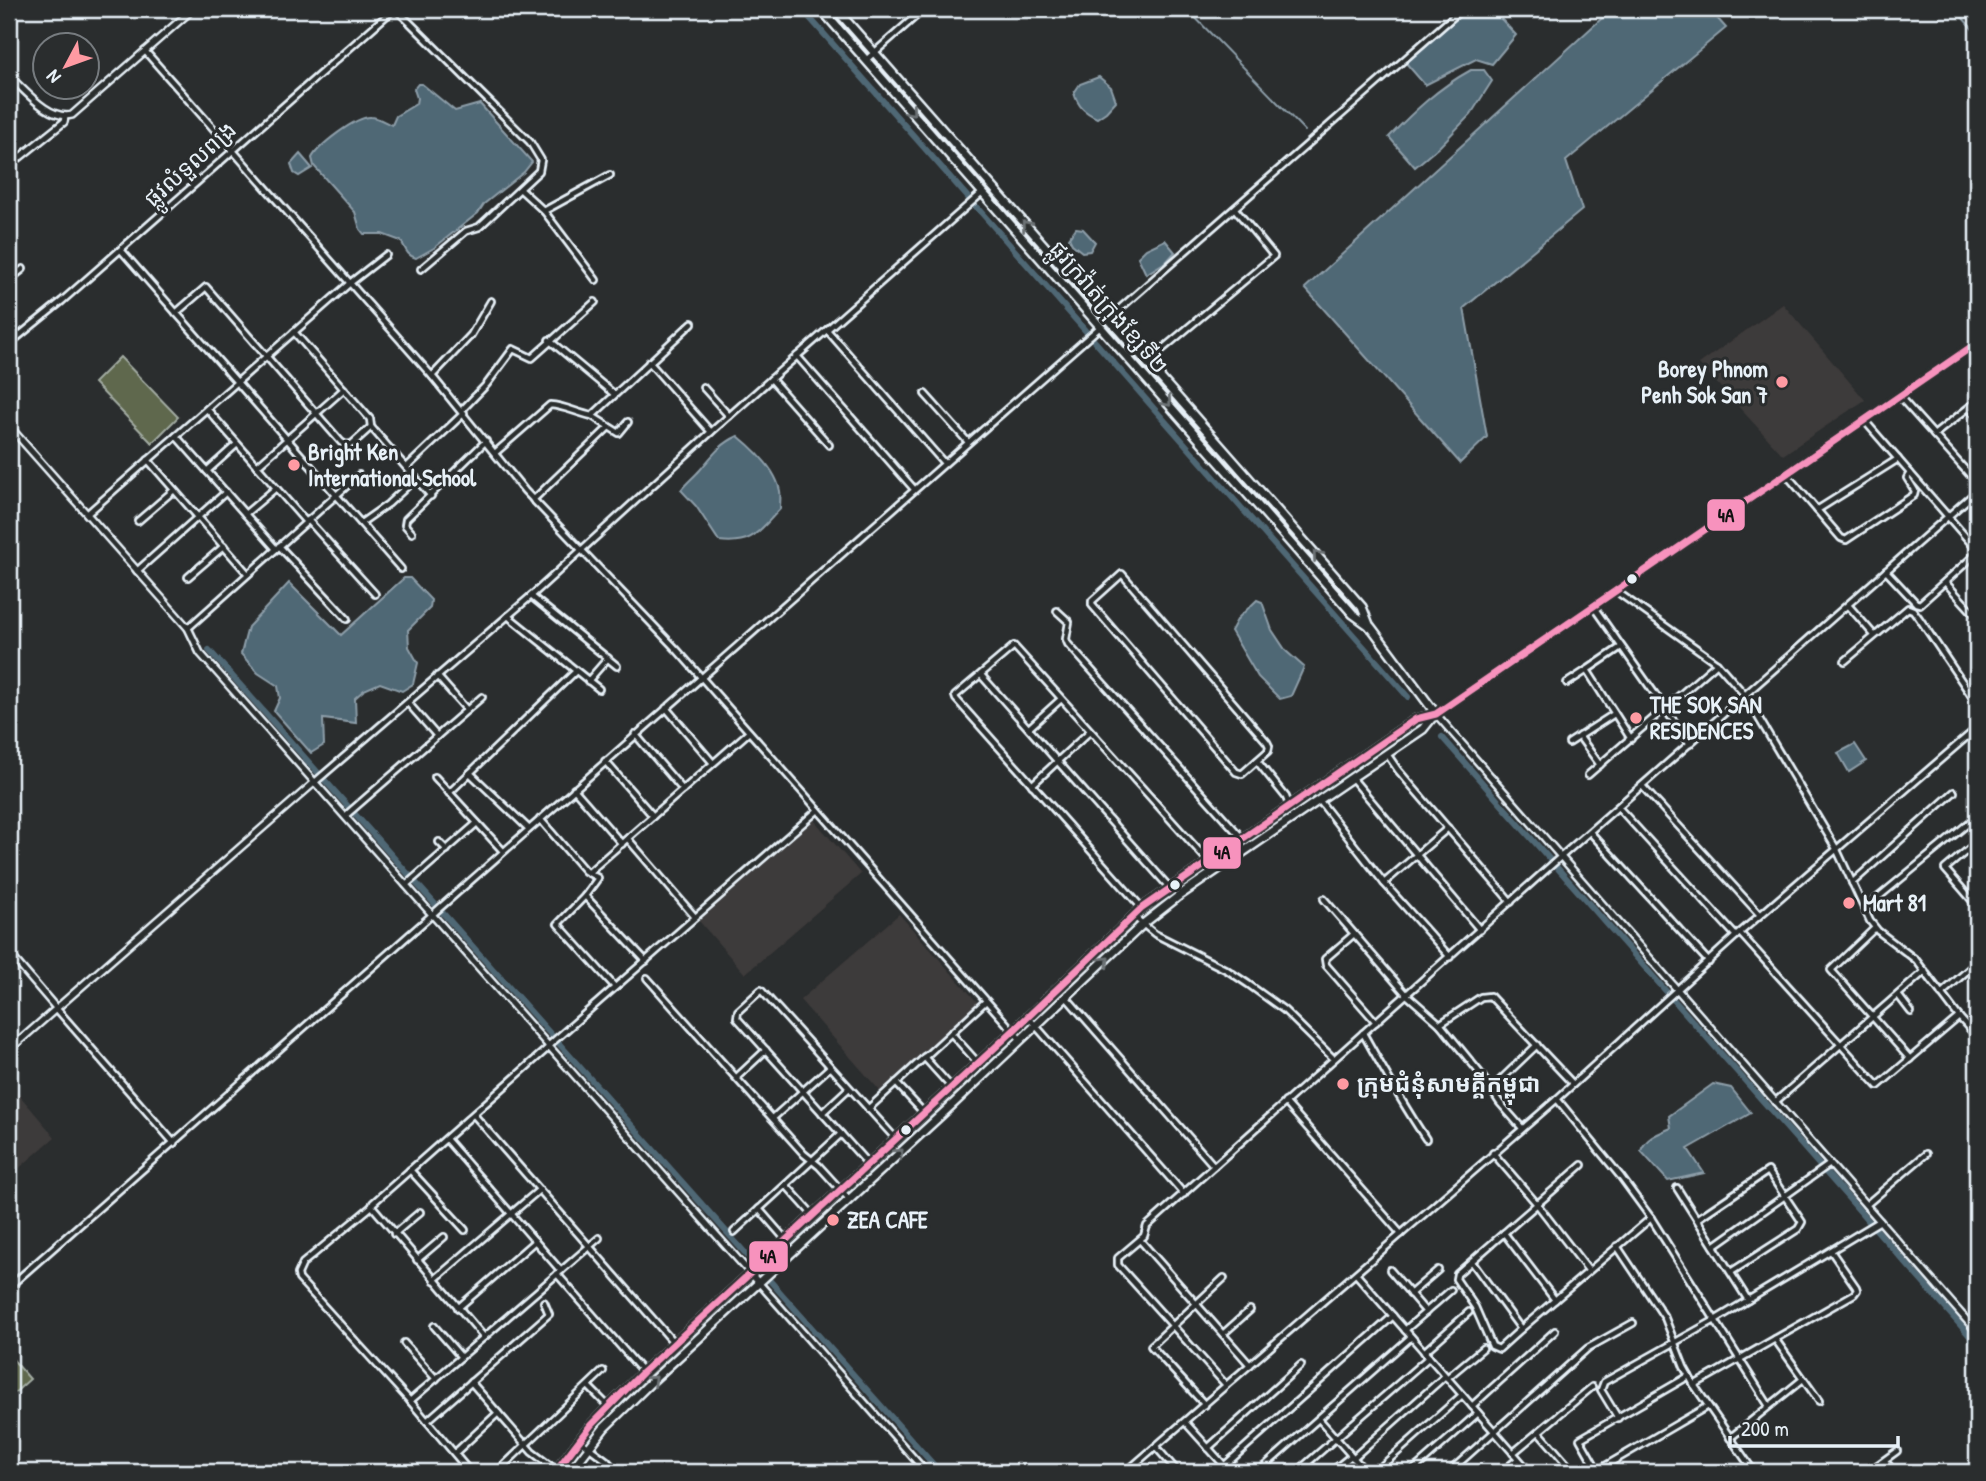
<svg xmlns="http://www.w3.org/2000/svg" width="1986" height="1481" viewBox="0 0 1986 1481" font-family="'Patrick Hand','Noto Sans Khmer',sans-serif">
<style>
.built{fill:#3d3a3a}
.green{fill:#5e674e;stroke:#a3aca3;stroke-width:2}
.water{fill:#506775;stroke:#8d9ea9;stroke-width:2}
.lines{fill:none;stroke-linecap:round;stroke-linejoin:round}
.stream{stroke:#8d9ea9;stroke-width:2}
.canal{stroke:#506775;stroke-width:6}
.minor-casing{stroke:#e8f1f8;stroke-width:10}
.tertiary-casing{stroke:#e8f1f8;stroke-width:10}
.secondary-casing{stroke:#e8f1f8;stroke-width:11}
.primary-casing{stroke:#e8f1f8;stroke-width:12}
.minor{stroke:#2a2d2e;stroke-width:4.5}
.tertiary{stroke:#2a2d2e;stroke-width:5}
.secondary{stroke:#2a2d2e;stroke-width:6}
.primary{stroke:#2a2d2e;stroke-width:7}
.bus-1-casing{stroke:#2a2d2e;stroke-width:12}
.bus-1{stroke:#f792bd;stroke-width:7}
.oneway{stroke:#6c7275}
.poi-dot{fill:#ff9aa2;stroke:#2a2d2e;stroke-width:2.5}
.bus-dot{fill:#e8f1f8;stroke:#2a2d2e;stroke-width:2.5}
.labels{text-anchor:middle;stroke-width:6;stroke-linejoin:round;paint-order:stroke}
.street-label{font-size:23px;fill:#e8f1f8;stroke:#2a2d2e}
.poi-label{font-size:23px;font-weight:bold;fill:#e8f1f8;stroke:#2a2d2e;text-anchor:start}
.line-badge{stroke:#2a2d2e;stroke-width:2.5}
.pale-badge-label{font-size:19px;text-anchor:middle;font-weight:bold;fill:#111}
</style>
<rect width="100%" height="100%" fill="#2a2d2e"/>
<filter id="ink" filterUnits="userSpaceOnUse"><feTurbulence type="fractalNoise" baseFrequency=".0143" numOctaves="2"/><feDisplacementMap in="SourceGraphic" scale="14" xChannelSelector="R" yChannelSelector="G"/><feConvolveMatrix kernelMatrix="1 2 1 2 8 2 1 2 1" color-interpolation-filters="sRGB"/></filter>
<g filter="url(#ink)">
<g class="built">
<path d="M1783 304 1865 400 1783 455 1699 364Z"/>
<path d="M814 820 861 874 745 974 699 921Z"/>
<path d="M899 914 979 1004 880 1091 800 1000Z"/>
<path d="M9 1083 55 1137 9 1177Z"/>
</g>
<g class="green">
<path d="M120 357 178 417 152 443 94 383Z"/>
<path d="M9 1355 30 1379 9 1398Z"/>
</g>
<g class="water">
<path d="M1468 9H1492L1516 35 1492 64 1476 59 1425 85 1406 63Z"/>
<path d="M1612 9H1709L1726 28 1566 161 1582 210 1464 308 1487 437 1460 463 1305 288Z"/>
<path d="M1471 70H1484L1492 81 1471 114 1440 146 1415 167 1389 137C1414 111 1438 88 1471 70Z"/>
<path d="M1099 77 1111 87 1116 101 1106 112 1097 118C1084 112 1078 106 1074 93L1080 84Z"/>
<path d="M418 84H422L455 111 480 104 532 162 524 172 484 204 478 213 434 248 416 258C406 255 406 249 401 241L382 234H364L360 229 355 212 314 166 312 158C318 146 356 116 371 117 378 117 386 123 392 125L396 116 416 104 417 98 414 89Z"/>
<path d="M300 154 312 168 299 176 294 173 291 164Z"/>
<path d="M1076 228 1083 229 1095 242 1090 251 1082 252 1072 244 1069 238Z"/>
<path d="M1165 240 1175 252 1167 261 1146 274 1138 257 1146 249Z"/>
<path d="M738 436C754 449 776 470 780 491 781 496 780 503 780 509 758 532 753 545 719 541L696 506 681 490C687 482 694 477 700 470 712 456 720 444 738 436Z"/>
<path d="M404 578H410L431 600 430 608 408 630 409 647 418 663 413 684 402 691 380 683 364 690 355 698 356 723 323 719 324 745 311 753 274 711 280 698 278 686 258 673 241 654 248 627 289 583 341 635Z"/>
<path d="M1257 600 1262 602 1272 630 1286 651 1304 667 1291 696 1280 699 1258 677 1231 631 1238 618Z"/>
<path d="M1855 744 1866 761 1849 772 1838 753Z"/>
<path d="M1713 1084 1731 1088 1751 1113 1688 1149 1704 1173 1668 1181 1641 1151C1645 1138 1659 1133 1671 1128L1669 1116Z"/>
</g>
<g class="lines">
<g class="stream">
<path d="M1187 9 1305 131"/>
<path d="M1955 9 1977 34"/>
</g>
<g class="canal">
<path d="M802 9 1408 697"/>
<path d="M209 650 940 1472"/>
<path d="M1442 737 1977 1344"/>
</g>
<defs>
<g id="minor">
<path d="M396 9 530 142 541 160 539 171 479 227 466 231 421 269"/>
<path d="M1970 9 1977 17"/>
<path d="M145 51 432 376 525 491 678 651 1021 1040"/>
<path d="M866 60 924 9"/>
<path d="M521 190 544 211 596 280"/>
<path d="M544 211 610 175"/>
<path d="M121 250 401 569"/>
<path d="M9 280 23 269"/>
<path d="M176 313 206 287 341 442 346 445 352 444 371 427"/>
<path d="M1108 319 1462 9"/>
<path d="M827 330 944 463"/>
<path d="M294 332 370 419 371 427 431 496"/>
<path d="M549 340 614 394"/>
<path d="M9 344 62 301 394 9"/>
<path d="M797 356 914 489"/>
<path d="M649 362 711 432"/>
<path d="M1147 362 1274 256 1235 209"/>
<path d="M432 376 471 335 491 301"/>
<path d="M771 379 829 445"/>
<path d="M703 387 729 416"/>
<path d="M925 394 968 442"/>
<path d="M1899 396 1977 483"/>
<path d="M1969 408 1977 417"/>
<path d="M207 409 306 522"/>
<path d="M462 410 487 384 513 349 532 358 595 302"/>
<path d="M592 416 619 433 628 422"/>
<path d="M1864 420 1977 550"/>
<path d="M1934 435 1977 401"/>
<path d="M176 436 276 549"/>
<path d="M495 453 550 405C565 406 577 413 592 416L692 323"/>
<path d="M148 460 248 574"/>
<path d="M257 466 344 389"/>
<path d="M407 467 464 413"/>
<path d="M207 471 237 444"/>
<path d="M1786 474 1841 538 1846 540 1914 495 1915 491 1907 478 1910 473"/>
<path d="M533 500 609 427"/>
<path d="M1817 510 1898 459"/>
<path d="M87 514 350 283 386 255"/>
<path d="M245 514 276 488"/>
<path d="M308 520 375 594"/>
<path d="M138 521 174 490"/>
<path d="M361 523 388 504 416 478"/>
<path d="M412 533 405 525 406 519 486 441"/>
<path d="M279 546 347 619"/>
<path d="M137 571 226 492"/>
<path d="M1886 571 1916 603 1920 604 1977 553"/>
<path d="M1122 574 1267 742 1269 746 1268 751 1242 774 1236 772 1092 605V601Z"/>
<path d="M188 577 224 546"/>
<path d="M1945 582 1977 617"/>
<path d="M1616 591 1717 663 1745 695 1837 850 1870 921 1878 931 1916 960 1959 1017 1977 1037"/>
<path d="M531 596 617 666"/>
<path d="M1848 605 1874 635"/>
<path d="M1593 606 1690 744"/>
<path d="M1057 611 1069 622 1066 639 1068 644 1242 838"/>
<path d="M508 616 599 689"/>
<path d="M188 628 359 475"/>
<path d="M1621 647 1587 670 1631 739"/>
<path d="M1845 661 1908 608 1913 610 1919 618 1977 704"/>
<path d="M981 675 1169 887"/>
<path d="M588 681 608 658"/>
<path d="M1567 683 1587 670"/>
<path d="M408 703 437 736"/>
<path d="M666 708 713 763"/>
<path d="M467 710 482 697"/>
<path d="M1029 728 1061 699"/>
<path d="M635 734 683 790"/>
<path d="M1579 736 1600 765"/>
<path d="M1569 743 1614 714"/>
<path d="M1387 754 1398 770 1511 902"/>
<path d="M605 761 653 816"/>
<path d="M1257 761 1286 797 1289 805"/>
<path d="M470 773 529 829"/>
<path d="M1588 775 1717 663"/>
<path d="M435 777 503 851"/>
<path d="M1352 778 1480 930"/>
<path d="M315 782 531 596 711 432 982 193"/>
<path d="M1032 785 1089 732"/>
<path d="M1642 786 1760 915"/>
<path d="M574 789 622 844"/>
<path d="M449 793 576 671"/>
<path d="M1319 800 1384 883 1450 957"/>
<path d="M1618 807 1736 936"/>
<path d="M345 816 467 710 437 676"/>
<path d="M540 819 585 871 598 878 585 896 558 924 615 987"/>
<path d="M1590 832 1709 962"/>
<path d="M628 839 695 917"/>
<path d="M439 842 447 850"/>
<path d="M1977 842 1945 869 1977 906"/>
<path d="M589 872 749 732"/>
<path d="M1384 883 1448 828"/>
<path d="M1852 883 1954 792"/>
<path d="M406 885 477 823"/>
<path d="M585 896 646 961"/>
<path d="M1324 899 1407 995 1440 1024 1480 1073 1500 1103 1522 1128"/>
<path d="M1142 908 956 699 955 696 1014 646 1208 861"/>
<path d="M1864 909 1976 817"/>
<path d="M1133 916 1155 934 1227 970 1248 984 1284 1010 1333 1058"/>
<path d="M1875 928 1831 970 1910 1059"/>
<path d="M1740 933 1878 1086 1959 1017"/>
<path d="M1354 934 1325 959 1326 965 1376 1022"/>
<path d="M647 978 804 1154 819 1166 849 1199"/>
<path d="M1941 994 1977 962"/>
<path d="M1898 995 1911 1012"/>
<path d="M1067 998 1214 1166"/>
<path d="M56 1008 174 1143"/>
<path d="M1028 1017 1184 1194"/>
<path d="M1440 1024 1481 997 1490 996 1573 1084"/>
<path d="M951 1033 978 1063"/>
<path d="M1363 1033C1383 1069 1403 1105 1426 1139"/>
<path d="M548 1046 818 810"/>
<path d="M924 1057 952 1088"/>
<path d="M737 1077 766 1050"/>
<path d="M896 1083 924 1113"/>
<path d="M1490 1090 1537 1045"/>
<path d="M1557 1099 1621 1177 1651 1218 1769 1406"/>
<path d="M1285 1102 1401 1234"/>
<path d="M1775 1102 1925 971"/>
<path d="M868 1109 986 1001"/>
<path d="M822 1113 849 1088"/>
<path d="M474 1115 674 1343"/>
<path d="M773 1118 830 1067"/>
<path d="M446 1139 561 1271"/>
<path d="M1493 1153 1537 1204 1588 1270"/>
<path d="M868 1164 737 1018 738 1011 761 990 896 1139"/>
<path d="M410 1170 465 1230"/>
<path d="M786 1185 813 1215"/>
<path d="M1677 1188 1748 1300"/>
<path d="M1866 1205 1926 1154"/>
<path d="M372 1206 303 1263 298 1274 299 1279 410 1401 470 1472"/>
<path d="M759 1209 786 1240"/>
<path d="M1697 1219 1768 1171 1802 1222 1798 1229 1731 1272"/>
<path d="M734 1232 841 1134"/>
<path d="M1504 1233 1555 1300"/>
<path d="M394 1234 420 1212"/>
<path d="M1140 1240 1250 1365"/>
<path d="M1617 1246 1665 1318 1684 1367 1694 1385 1754 1472"/>
<path d="M1714 1246 1830 1164"/>
<path d="M417 1260 444 1237"/>
<path d="M1472 1262 1521 1329 1651 1218"/>
<path d="M1390 1270 1426 1312"/>
<path d="M557 1274 643 1372"/>
<path d="M1356 1274 1530 1472"/>
<path d="M434 1280 539 1190"/>
<path d="M759 1283 926 1472"/>
<path d="M9 1287 1100 327"/>
<path d="M1410 1294 1438 1270"/>
<path d="M458 1308 535 1241"/>
<path d="M434 1326 461 1357"/>
<path d="M1521 1329 1499 1349 1492 1346 1475 1307 1456 1279 1457 1274 1582 1165"/>
<path d="M1405 1330 1451 1290"/>
<path d="M1223 1334 1250 1310"/>
<path d="M484 1337 372 1206 373 1203 549 1047"/>
<path d="M1775 1339 1819 1401"/>
<path d="M404 1343 436 1379"/>
<path d="M1424 1352 1469 1312"/>
<path d="M1689 1376 1580 1439 1597 1469H1600L1708 1406"/>
<path d="M1447 1378 1483 1348"/>
<path d="M471 1382 532 1452 556 1470"/>
<path d="M1226 1385 1118 1265V1258L1144 1236 1147 1226 1556 861 1977 491"/>
<path d="M1694 1385 1854 1294 1857 1290 1856 1287 1831 1251"/>
<path d="M588 1386 608 1406"/>
<path d="M410 1401 599 1238"/>
<path d="M1205 1405 1151 1346 1224 1278"/>
<path d="M1472 1406 1555 1331"/>
<path d="M1618 1418 1601 1390 1604 1382 1715 1320 1880 1221"/>
<path d="M1319 1419 1366 1472"/>
<path d="M427 1421 549 1314 544 1302"/>
<path d="M1185 1422 1230 1472"/>
<path d="M1539 1432 1574 1472"/>
<path d="M1730 1438 1803 1379"/>
<path d="M579 1440 606 1460 617 1472"/>
<path d="M1156 1447 1178 1472"/>
<path d="M1208 1448 1301 1365"/>
<path d="M455 1453 498 1413"/>
<path d="M1513 1453 1592 1387"/>
<path d="M1353 1458 1445 1376"/>
<path d="M1885 1461 1894 1472"/>
<path d="M1308 1463 1317 1472"/>
<path d="M1224 1466 1393 1316"/>
<path d="M497 1472 603 1371"/>
<path d="M1126 1472 1557 1099 1736 936 1977 728"/>
<path d="M1258 1472 1411 1337"/>
<path d="M1297 1472 1429 1357"/>
<path d="M1331 1472 1351 1456"/>
<path d="M1375 1472 1462 1395"/>
<path d="M1411 1472 1478 1413"/>
<path d="M1449 1472 1588 1348 1633 1323"/>
<path d="M1502 1472 1518 1459"/>
<path d="M1868 1472 1897 1451"/>
</g>
<g id="tertiary">
<path d="M9 76C25 90 49 121 72 115L193 9"/>
<path d="M9 166 64 122 65 117"/>
<path d="M9 426 188 628 200 653 759 1283"/>
<path d="M1436 714 1977 1332"/>
<path d="M9 953 56 1008"/>
<path d="M9 1050 315 782"/>
</g>
<path id="secondary" d="M1436 714 1977 343"/>
<g id="primary">
<path d="M821 9 1353 614 1371 627 1436 714"/>
<path d="M836 9 1362 607 1370 627"/>
<path d="M555 1472 591 1425 643 1372 1013 1031 1142 908 1416 719 1436 714"/>
<path d="M570 1472 604 1428 652 1381 954 1103 1143 924 1180 895 1423 729 1435 714"/>
</g>
</defs>
<use href="#minor" class="minor-casing"/>
<use href="#tertiary" class="tertiary-casing"/>
<use href="#secondary" class="secondary-casing"/>
<use href="#primary" class="primary-casing"/>
<use href="#minor" class="minor"/>
<use href="#tertiary" class="tertiary"/>
<use href="#secondary" class="secondary"/>
<use href="#primary" class="primary"/>
<defs>
<path id="bus-1" d="M555 1472 591 1425 643 1372 1013 1031 1142 908 1416 719 1436 714 1977 343"/>
</defs>
<use href="#bus-1" class="bus-1-casing"/>
<use href="#bus-1" class="bus-1"/>
</g>
<defs><path id="oneway-chevron" d="M-2-3.5L2.5 0L-2 3.5" fill="none" stroke-width="1.6" stroke-linecap="round" stroke-linejoin="round" transform="scale(1.75)"/></defs>
<g class="oneway">
<use href="#oneway-chevron" transform="translate(911 111) rotate(49)"/>
<use href="#oneway-chevron" transform="translate(1026 225) rotate(-131)"/>
<use href="#oneway-chevron" transform="translate(1167 402) rotate(49)"/>
<use href="#oneway-chevron" transform="translate(1317 555) rotate(-131)"/>
<use href="#oneway-chevron" transform="translate(1105 961) rotate(-44)"/>
<use href="#oneway-chevron" transform="translate(899 1153) rotate(-43)"/>
<use href="#oneway-chevron" transform="translate(653 1380) rotate(-43)"/>
</g>
</g>
<g class="poi-dot">
<circle cx="1782" cy="382" r="7"/>
<circle cx="294" cy="465" r="7"/>
<circle cx="1636" cy="718" r="7"/>
<circle cx="1849" cy="903" r="7"/>
<circle cx="1343" cy="1084" r="7"/>
<circle cx="833" cy="1220" r="7"/>
</g>
<g class="bus-dot">
<circle cx="1632" cy="579" r="6"/>
<circle cx="1175" cy="885" r="6"/>
<circle cx="906" cy="1130" r="6"/>
</g>
<g class="labels">
<g class="street-label">
<text transform="translate(190 164) rotate(-42)" y="8">ផ្លូវលំទួលពង្រ</text>
<text transform="translate(1109 307) rotate(49)" y="8">ផ្លូវក្រវ៉ាត់ក្រុងខ្សែទី២</text>
</g>
<g class="poi-label">
<text x="1768" y="377" text-anchor="end">Borey Phnom<tspan x="1768" dy="26">Penh Sok San 7</tspan></text>
<text x="308" y="460">Bright Ken<tspan x="308" dy="26">International School</tspan></text>
<text x="1650" y="713">THE SOK SAN<tspan x="1650" dy="26">RESIDENCES</tspan></text>
<text x="1863" y="911">Mart 81</text>
<text x="1357" y="1092">ក្រុមជំនុំសាមគ្គីកម្ពុជា</text>
<text x="847" y="1228">ZEA CAFE</text>
</g>
</g>
<g class="line-badge">
<rect x="1706" y="498" width="40" height="34" rx="7" fill="#f792bd"/>
<rect x="1202" y="836" width="40" height="34" rx="7" fill="#f792bd"/>
<rect x="748" y="1240" width="41" height="33" rx="7" fill="#f792bd"/>
</g>
<g class="pale-badge-label">
<text x="1726" y="522">4A</text>
<text x="1222" y="859">4A</text>
<text x="768" y="1263">4A</text>
</g>
<rect width="1986" height="1481" fill="none" stroke="#2a2d2e" stroke-width="35"/>
<rect x="18" y="18" width="1951" height="1446" fill="none" stroke="#e8f1f8" stroke-width="2.5" filter="url(#ink)"/>
<g transform="translate(66 66) rotate(229)"><circle r="33" fill="#2a2d2e" stroke="#767b7f" stroke-width="2"/>
<path d="M0-5L12 26L0 18L-12 26Z" fill="#ff9aa2"/>
<text y="-10" font-size="19" font-weight="bold" text-anchor="middle" fill="#e8f1f8">N</text>
</g>
<path d="M1730 1436v10h168v-10" fill="none" stroke="#e8f1f8" stroke-width="3.5"/>
<text x="1741" y="1436" font-size="21" fill="#e8f1f8" stroke="#2a2d2e" stroke-width="5" paint-order="stroke">200 m</text>
</svg>
